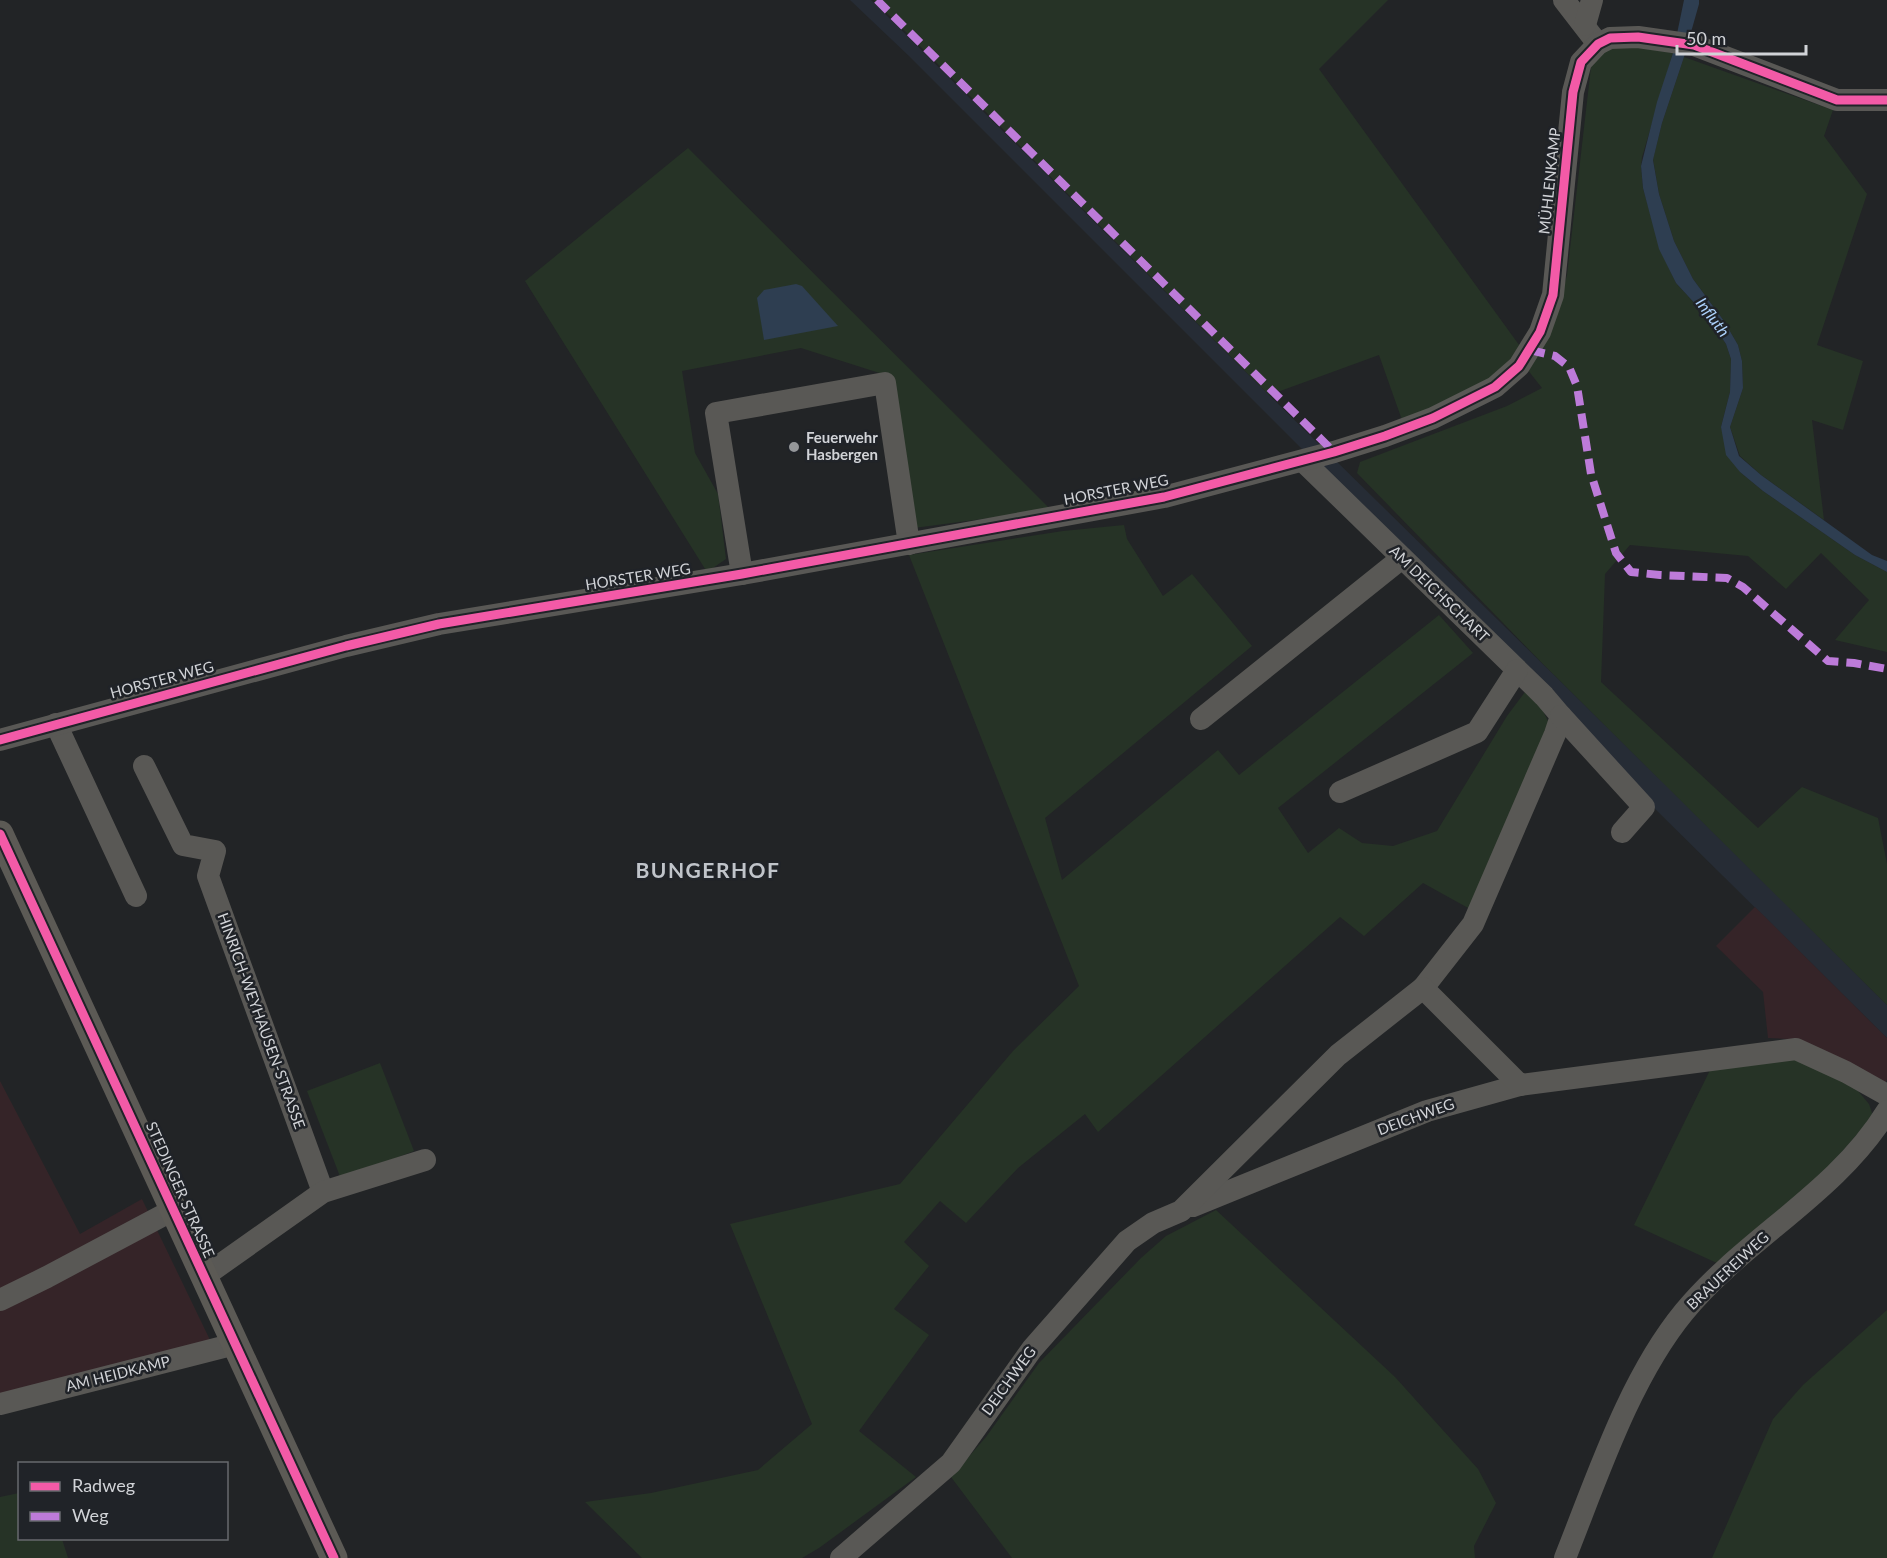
<svg xmlns="http://www.w3.org/2000/svg" width="1887" height="1558" viewBox="0 0 1887 1558" font-family="Lato,sans-serif">
<style>
.built{fill:#262c35}
.industrial{fill:#352428}
.green{fill:#263326}
.water{fill:#2e3e51}
.lines{fill:none;stroke-linecap:round;stroke-linejoin:round}
.minor{stroke:#595855;stroke-width:22}
.major{stroke:#5c5a55;stroke-width:27}
.quiet{stroke:#bd7bd9;stroke-width:8;stroke-dasharray:15 8;stroke-linecap:butt}
.cycleway-casing{stroke:#202328;stroke-width:13}
.cycleway{stroke:#f35aa7;stroke-width:9}
.poi-dot{fill:#949699;stroke:#202328;stroke-width:2}
.labels{text-anchor:middle;stroke-width:5;stroke-linejoin:round;paint-order:stroke}
.street-label{font-size:15px;fill:#d1d3d7;stroke:#202328}
.poi-label{font-size:15px;font-weight:bold;fill:#d1d3d7;stroke:#202328;text-anchor:start}
.water-label{font-size:16px;font-style:italic;fill:#add2fd;stroke:#202328}
.district-label{font-size:21px;font-weight:bold;letter-spacing:1.5px;fill:#c0c4ca;stroke:#202328}
</style>
<rect width="100%" height="100%" fill="#222426"/>
<path class="built" d="M850 0H871L1269 395 1723 841 1887 1005V1038L1646 800 1306 453 910 57Z"/>
<g class="industrial">
<path d="M1755 907 1887 1038V1079L1885 1085 1789 1039 1768 1038 1763 992 1716 946Z"/>
<path d="M0 1081 80 1234 142 1199 211 1342 0 1398Z"/>
</g>
<g class="green">
<path d="M874 0H1388L1319 69 1522 349 1473 393 1402 420 1379 355 1269 395Z"/>
<path d="M1618 44 1673 53 1642 157 1641 166 1643 188 1660 249 1676 283 1710 320 1726 344 1731 359 1730 392 1721 427 1740 472 1763 491 1855 555 1887 572V652L1835 640 1869 600 1821 553 1786 589 1748 556 1630 545 1605 574 1601 682 1758 828 1802 787 1878 818 1887 864V1005L1543 664 1357 473 1360 462 1507 406 1542 388 1527 369 1557 314 1567 275 1591 67 1600 53Z"/>
<path d="M1684 57 1833 110 1824 136 1867 194 1817 345 1863 361 1843 430 1812 420 1824 520 1761 475 1740 456 1730 427 1743 388 1742 361 1738 345 1724 321 1693 279 1674 241 1659 194 1653 159 1662 123Z"/>
<path d="M688 148 1051 510 914 528 892 377 801 348 682 371 695 453 718 494 726 559 707 572 525 281Z"/>
<path d="M1124 525 1127 539 1163 596 1192 574 1252 646 1045 818 1062 880 1218 750 1239 775 1439 615 1473 653 1278 808 1308 853 1339 828 1362 843 1393 846 1437 831 1507 716 1525 692 1540 705 1551 727 1470 909 1423 883 1364 936 1340 917 1098 1132 1085 1114 1018 1168 966 1223 940 1201 904 1242 929 1266 894 1309 929 1335 859 1431 916 1477 819 1548 802 1558H642L585 1502 651 1493 758 1470 812 1424 730 1224 900 1184 1013 1051 1079 986 909 555 1063 531Z"/>
<path d="M1791 1058 1806 1061 1858 1091 1869 1104 1873 1116 1827 1169 1719 1264 1634 1225 1712 1066Z"/>
<path d="M380 1063 414 1151 341 1179 307 1091Z"/>
<path d="M1216 1210 1395 1377 1478 1469 1496 1503 1474 1546 1475 1558H1012L951 1477 986 1437 1039 1363 1141 1258 1166 1236Z"/>
<path d="M1887 1310V1558H1712L1773 1419 1803 1385Z"/>
<path d="M19 1493 20 1538 62 1539 68 1558H0V1497Z"/>
</g>
<g class="water">
<path d="M1684 0H1699V4L1684 57 1662 123 1653 160 1659 194 1674 241 1693 279 1724 321 1738 345 1742 361 1743 388 1730 427 1739 456 1761 475 1872 555 1887 561V572L1855 555 1763 491 1740 472 1726 455 1721 427 1730 392 1731 359 1726 344 1710 320 1676 283 1659 249 1643 188 1641 166 1657 102 1673 53Z"/>
<path d="M796 284 802 286 838 326 764 340 757 298 764 290Z"/>
</g>
<g class="lines">
<g class="minor">
<path d="M1564 0 1598 44"/>
<path d="M1585 25 1592 0"/>
<path d="M1303 461 1544 696 1561 716 1555 734 1473 924 1423 988"/>
<path d="M742 574 716 413 885 383 909 544"/>
<path d="M1561 716 1644 807 1622 832"/>
<path d="M1201 719 1402 558"/>
<path d="M56 724 136 896"/>
<path d="M0 740 346 646 439 624 742 574 1164 497 1334 452 1385 436 1433 418 1495 387 1519 366 1540 332 1553 295 1573 92 1581 62 1598 44 1610 38 1638 37 1694 45 1837 100H1887"/>
<path d="M144 766 183 845 215 851 208 876 323 1192"/>
<path d="M1340 792 1477 732 1517 670"/>
<path d="M1193 1206 1427 1111 1520 1085"/>
<path d="M203 1277 323 1192 425 1160"/>
<path d="M0 1300 47 1277 173 1210"/>
<path d="M0 1404 235 1344"/>
<path d="M841 1558 951 1463 1032 1349 1127 1241 1153 1223 1181 1211 1338 1055 1423 988 1520 1085 1796 1049 1846 1072 1887 1095"/>
<path d="M1565 1558C1597 1478 1629 1379 1684 1312 1745 1238 1836 1194 1887 1111"/>
</g>
<path class="major" d="M0 834 334 1558"/>
<g class="quiet">
<path d="M877 0 1334 452"/>
<path d="M1530 350 1555 356 1569 367 1577 386 1591 474 1616 553 1631 572 1660 575 1727 578 1743 587 1828 661 1854 663 1887 669"/>
</g>
<defs>
<g id="cycleway">
<path d="M0 740 346 646 439 624 742 574 1164 497 1334 452 1385 436 1433 418 1495 387 1519 366 1540 332 1553 295 1573 92 1581 62 1598 44 1610 38 1638 37 1694 45 1837 100H1887"/>
<path d="M0 834 334 1558"/>
</g>
</defs>
<use href="#cycleway" class="cycleway-casing"/>
<use href="#cycleway" class="cycleway"/>
</g>
<circle class="poi-dot" cx="794" cy="447" r="6"/>
<g class="labels">
<g class="street-label">
<text transform="translate(1550 181) rotate(-84)" y="5">MÜHLENKAMP</text>
<text transform="translate(1116 490) rotate(-11)" y="5">HORSTER WEG</text>
<text transform="translate(638 577) rotate(-9)" y="5">HORSTER WEG</text>
<text transform="translate(1439 594) rotate(44)" y="5">AM DEICHSCHART</text>
<text transform="translate(162 680) rotate(-15)" y="5">HORSTER WEG</text>
<text transform="translate(261 1021) rotate(70)" y="5">HINRICH-WEYHAUSEN-STRASSE</text>
<text transform="translate(1416 1117) rotate(-20)" y="5">DEICHWEG</text>
<text transform="translate(180 1190) rotate(66)" y="5">STEDINGER STRASSE</text>
<text transform="translate(1728 1271) rotate(-43)" y="5">BRAUEREIWEG</text>
<text transform="translate(118 1374) rotate(-14)" y="5">AM HEIDKAMP</text>
<text transform="translate(1009 1381) rotate(-54)" y="5">DEICHWEG</text>
</g>
<g class="poi-label">
<text x="806" y="443">Feuerwehr<tspan x="806" dy="17">Hasbergen</tspan></text>
</g>
<g class="water-label">
<text transform="translate(1713 317) rotate(53)" y="6">Influth</text>
</g>
<g class="district-label">
<text x="708" y="878">BUNGERHOF</text>
</g>
</g>
<rect x="18" y="1462" width="210" height="78" fill="#202328" stroke="#67696e" stroke-width="1.5"/>
<rect x="30" y="1482" width="30" height="9" fill="#f35aa7" stroke="#67696e" stroke-width="1.5"/>
<text x="72" y="1492" font-size="18" fill="#d1d3d7">Radweg</text>
<rect x="30" y="1512" width="30" height="9" fill="#bd7bd9" stroke="#67696e" stroke-width="1.5"/>
<text x="72" y="1522" font-size="18" fill="#d1d3d7">Weg</text>
<path d="M1677 45v9h129v-9" fill="none" stroke="#d1d3d7" stroke-width="3"/>
<text x="1686" y="45" font-size="18" fill="#d1d3d7" stroke="#202328" stroke-width="4.5" paint-order="stroke">50 m</text>
</svg>
